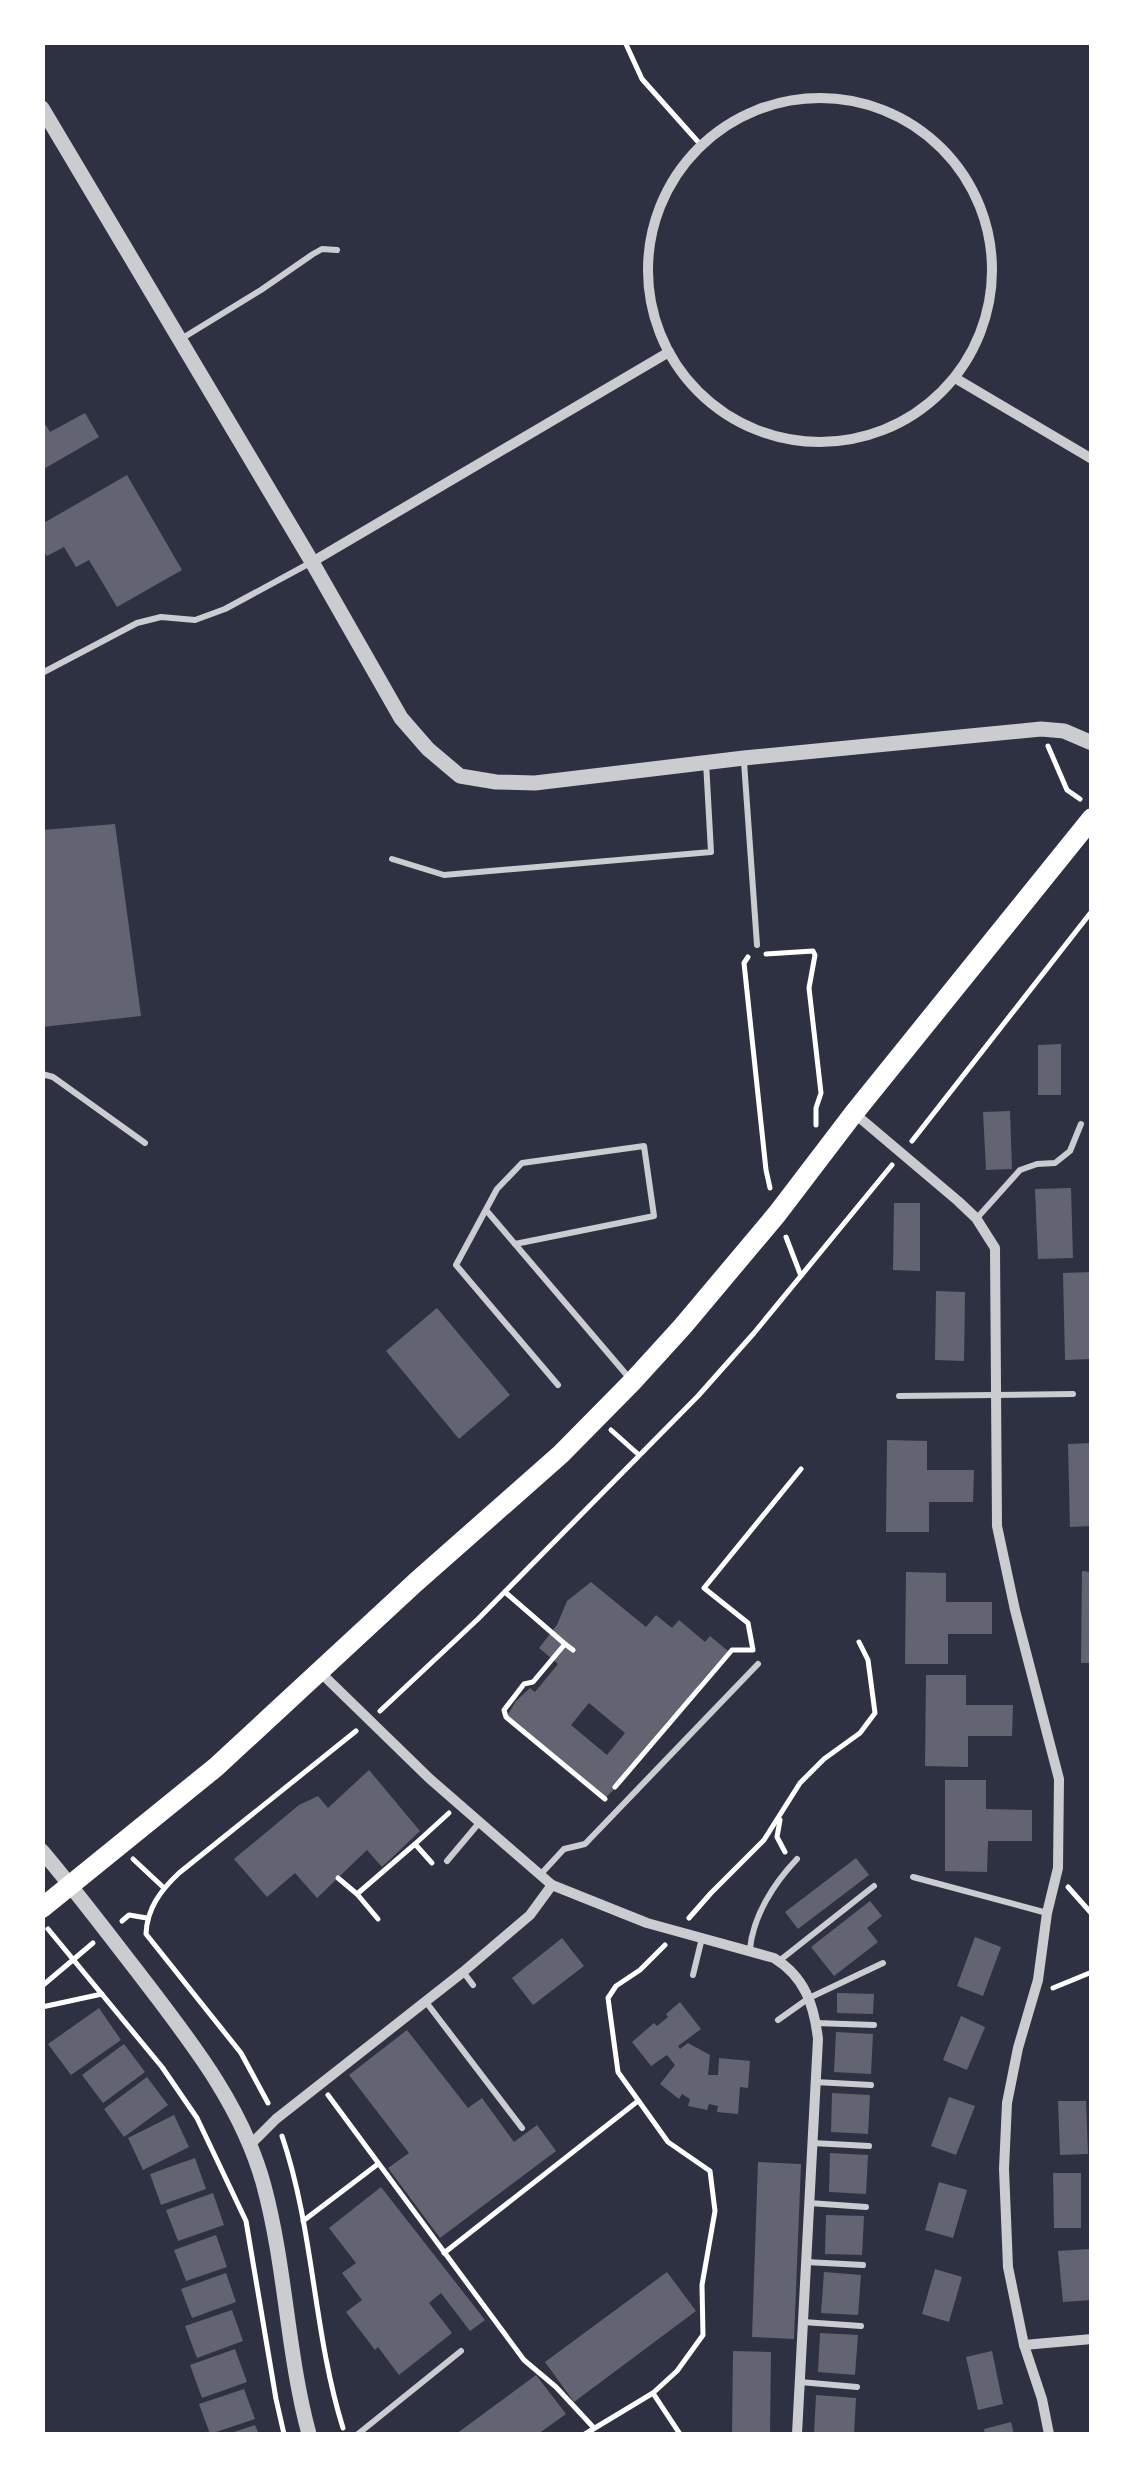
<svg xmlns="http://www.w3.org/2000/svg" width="1134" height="2477" viewBox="0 0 1134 2477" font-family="'DM Sans',sans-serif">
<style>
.building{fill:#626471;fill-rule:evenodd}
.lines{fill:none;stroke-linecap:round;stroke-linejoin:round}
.path{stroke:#fff;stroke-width:5}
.service{stroke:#caccd0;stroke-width:6}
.minor{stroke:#caccd0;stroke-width:10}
.tertiary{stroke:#caccd0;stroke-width:15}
.trunk{stroke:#fff;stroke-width:20}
</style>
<rect width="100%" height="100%" fill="#2d3142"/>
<g class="building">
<path d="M85 413 99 437 42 470V419L50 432Z"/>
<path d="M127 475 182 570 117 607 89 560 76 567 64 547 47 556 42 550V524Z"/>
<path d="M115 824 141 1016 42 1027V830Z"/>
<path d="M1061 1044V1095H1038V1045Z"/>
<path d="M1010 1111 1012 1169 986 1170 983 1112Z"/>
<path d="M1071 1188 1073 1258 1038 1259 1035 1189Z"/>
<path d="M894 1203H920V1271L893 1270Z"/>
<path d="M1092 1272V1359L1065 1360 1063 1273Z"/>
<path d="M936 1291 965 1292 964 1361 935 1360Z"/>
<path d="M437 1308 510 1395 459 1439 386 1351Z"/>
<path d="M887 1440 927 1441V1470H974L973 1502H929V1532H886Z"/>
<path d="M1092 1443V1526L1070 1527 1068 1444Z"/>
<path d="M1082 1571 1092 1572V1663H1081Z"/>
<path d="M906 1572 946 1573V1602H992V1634H948V1664H905Z"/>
<path d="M591 1582 646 1627 656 1615 672 1628 679 1620 705 1642 710 1636 728 1651 700 1683 689 1703 670 1718 624 1775 619 1785 605 1798 507 1716 516 1701 530 1688 535 1692 558 1664 539 1648 557 1625 567 1601ZM589 1703 625 1733 607 1755 571 1725Z"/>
<path d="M926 1675H966V1705H1013L1012 1736H968V1767L925 1766Z"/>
<path d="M369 1770 420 1831 382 1867 367 1850 317 1898 295 1873 267 1897 234 1859 299 1805 318 1796 328 1808Z"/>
<path d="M945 1780H986V1809L1032 1810V1841H988L987 1872 945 1871Z"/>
<path d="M856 1858 869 1875 798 1929 785 1912Z"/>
<path d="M870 1901 882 1916 867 1928 878 1942 834 1976 811 1947Z"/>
<path d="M975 1937 1001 1947 983 1996 957 1986Z"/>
<path d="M562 1938 584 1966 533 2005 512 1978Z"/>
<path d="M837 1993 874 1994 873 2014 837 2013Z"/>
<path d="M680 2002 701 2029 678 2046 680 2049 688 2043 710 2055 708 2075H718L719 2058 750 2061 748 2088 740 2087 738 2114 717 2112 718 2106 709 2104 707 2110 688 2106 690 2099 682 2094 679 2099 660 2084 675 2065 667 2055 651 2066 632 2042 654 2023 657 2026 668 2017 666 2014Z"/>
<path d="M99 2008 121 2040 71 2075 48 2044Z"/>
<path d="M961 2016 985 2027 967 2070 943 2060Z"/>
<path d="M407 2030 468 2108 482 2098 514 2142 537 2125 556 2151 440 2238 388 2168 409 2153 349 2075Z"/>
<path d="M836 2032 873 2034 871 2074 834 2072Z"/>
<path d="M124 2044 145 2072 103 2103 82 2075Z"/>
<path d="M147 2077 168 2105 124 2137 104 2109Z"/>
<path d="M832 2093 870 2095 868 2134 831 2132Z"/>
<path d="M949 2097 975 2106 956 2155 931 2146Z"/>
<path d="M1058 2101H1086L1088 2154 1060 2155Z"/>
<path d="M174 2115 189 2147 143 2170 128 2138Z"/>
<path d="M830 2153 868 2155 866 2194 829 2192Z"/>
<path d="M195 2158 206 2189 161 2205 150 2174Z"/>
<path d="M758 2162 801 2164 794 2339 752 2337Z"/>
<path d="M1053 2173H1081V2228H1054Z"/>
<path d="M939 2182 967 2190 953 2238 925 2230Z"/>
<path d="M381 2187 485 2320 470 2331 441 2293 429 2303 452 2333 399 2375 378 2347 375 2350 346 2312 362 2300 342 2273 356 2263 329 2228Z"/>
<path d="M213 2193 224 2225 178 2241 166 2210Z"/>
<path d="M826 2215 864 2216 862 2255 825 2254Z"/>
<path d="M216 2235 227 2267 186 2281 174 2250Z"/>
<path d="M1089 2249 1092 2300 1063 2302 1058 2251Z"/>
<path d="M935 2269 962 2277 949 2322 922 2314Z"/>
<path d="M667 2272 696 2311 574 2402 545 2362Z"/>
<path d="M824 2272 861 2275 858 2315 821 2313Z"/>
<path d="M226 2273 236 2302 192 2318 181 2289Z"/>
<path d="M232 2310 243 2341 197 2358 185 2326Z"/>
<path d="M820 2333 858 2335 855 2375 818 2372Z"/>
<path d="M235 2349 247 2382 202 2398 190 2365Z"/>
<path d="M733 2351 771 2352 770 2434H732Z"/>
<path d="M992 2351 1003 2404 978 2410 966 2357Z"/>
<path d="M536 2375 566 2414 538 2434H456Z"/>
<path d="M244 2389 255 2419 210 2434 199 2404Z"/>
<path d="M816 2395 856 2398 854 2434H814Z"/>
<path d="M1011 2422 1014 2434H985L984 2429Z"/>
<path d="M255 2425 259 2434H228Z"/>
</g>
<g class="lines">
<g class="path">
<path d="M625 42 642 79 700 144"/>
<path d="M1048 746 1067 790 1080 799"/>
<path d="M766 954 813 951 815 955 809 988 821 1093 816 1108V1125"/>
<path d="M748 957 744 963 766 1170 770 1188"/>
<path d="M912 1141 1092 911"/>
<path d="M786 1237 801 1276"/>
<path d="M611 1430 639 1455"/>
<path d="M505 1592 565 1644"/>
<path d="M573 1650 565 1644 533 1682 524 1684 504 1710 506 1717 605 1799"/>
<path d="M380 1711 478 1619 698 1396 754 1333 892 1165"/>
<path d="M615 1787 732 1650H753L748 1623 704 1588 801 1469"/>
<path d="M780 1820 777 1837 785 1852"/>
<path d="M415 1844 449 1813"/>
<path d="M133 1859 164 1888"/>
<path d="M338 1878 357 1894 415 1844 432 1863"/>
<path d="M1068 1887 1092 1914"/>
<path d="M357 1894 378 1919"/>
<path d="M689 1918 711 1893 764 1840 800 1783 824 1759 860 1733 875 1713 868 1660 859 1642"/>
<path d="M122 1921 129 1915 147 1918"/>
<path d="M48 1929 162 2067 197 2118 246 2221 276 2399 284 2434"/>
<path d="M42 1986 93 1943"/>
<path d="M1053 1988 1092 1972"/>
<path d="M42 2007 102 1994"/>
<path d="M328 2095 524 2360 556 2387 594 2428"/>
<path d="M268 2103 241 2053 146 1934C147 1908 161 1890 179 1873L356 1731"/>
<path d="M282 2136C314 2230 313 2332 343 2428"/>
<path d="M303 2221 378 2164"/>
<path d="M444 2253 638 2101"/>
<path d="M653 2393 680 2434"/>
<path d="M585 2434 653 2393 677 2371 703 2335 702 2285 715 2211 710 2171 668 2142 618 2072 608 1998 616 1986 640 1970 665 1945"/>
</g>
<g class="service">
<path d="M181 339 261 290 313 254 322 249 337 250"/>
<path d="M42 673 137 623 161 617 195 620 225 609 310 563"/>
<path d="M744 762 757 945"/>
<path d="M392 859 444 875 711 852 706 762"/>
<path d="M42 1074 53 1077 145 1143"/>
<path d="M486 1210 631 1380"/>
<path d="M977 1218 1020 1170 1037 1164 1055 1163 1070 1151 1081 1124"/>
<path d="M515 1244 654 1216 644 1146 522 1163 497 1189 456 1265 558 1385"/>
<path d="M899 1396 1073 1394"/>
<path d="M447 1861 479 1823"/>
<path d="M540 1875 564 1849 585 1844 758 1664"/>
<path d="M913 1877 1047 1913"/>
<path d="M750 1949C753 1916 774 1883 797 1859"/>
<path d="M779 1961 874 1886"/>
<path d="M464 1973 473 1985"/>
<path d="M693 1975 702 1938"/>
<path d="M426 2002 522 2128"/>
<path d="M778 2020 809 1998 883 1963"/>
<path d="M816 2023 874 2025"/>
<path d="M815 2082 871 2085"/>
<path d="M812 2143 869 2146"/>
<path d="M809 2203 866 2207"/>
<path d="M806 2262 863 2265"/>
<path d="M803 2322 861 2326"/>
<path d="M800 2382 857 2387"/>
<path d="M358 2434 461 2351"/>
</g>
<g class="minor">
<circle cx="820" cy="270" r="172"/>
<path d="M955 378 1092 459"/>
<path d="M312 562 669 352"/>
<path d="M854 1113 958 1201 976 1218 995 1248 997 1526 1015 1610 1059 1779 1058 1868 1047 1913 1038 1980 1018 2048 1007 2103 1004 2169 1008 2267 1024 2345 1042 2399 1049 2434"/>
<path d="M320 1672 430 1779 552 1885 647 1923 774 1958C805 1977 814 2005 818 2039L797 2434"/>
<path d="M250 2145 276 2119 463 1972 530 1915 552 1885"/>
<path d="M1024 2345 1092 2339"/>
</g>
<g class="tertiary">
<path d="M42 108 312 562 401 718 428 749 460 776 496 782 535 783 744 758 1041 729 1064 731 1092 743"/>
<path d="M42 1851C75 1890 106 1931 137 1971 188 2038 242 2104 264 2186 286 2268 287 2353 309 2434"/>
</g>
<path class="trunk" d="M42 1908 216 1767 416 1582 561 1454 632 1382 683 1326 777 1214 854 1113 1092 818"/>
</g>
<rect width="1134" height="2477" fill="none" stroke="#ffffff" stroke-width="90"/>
</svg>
